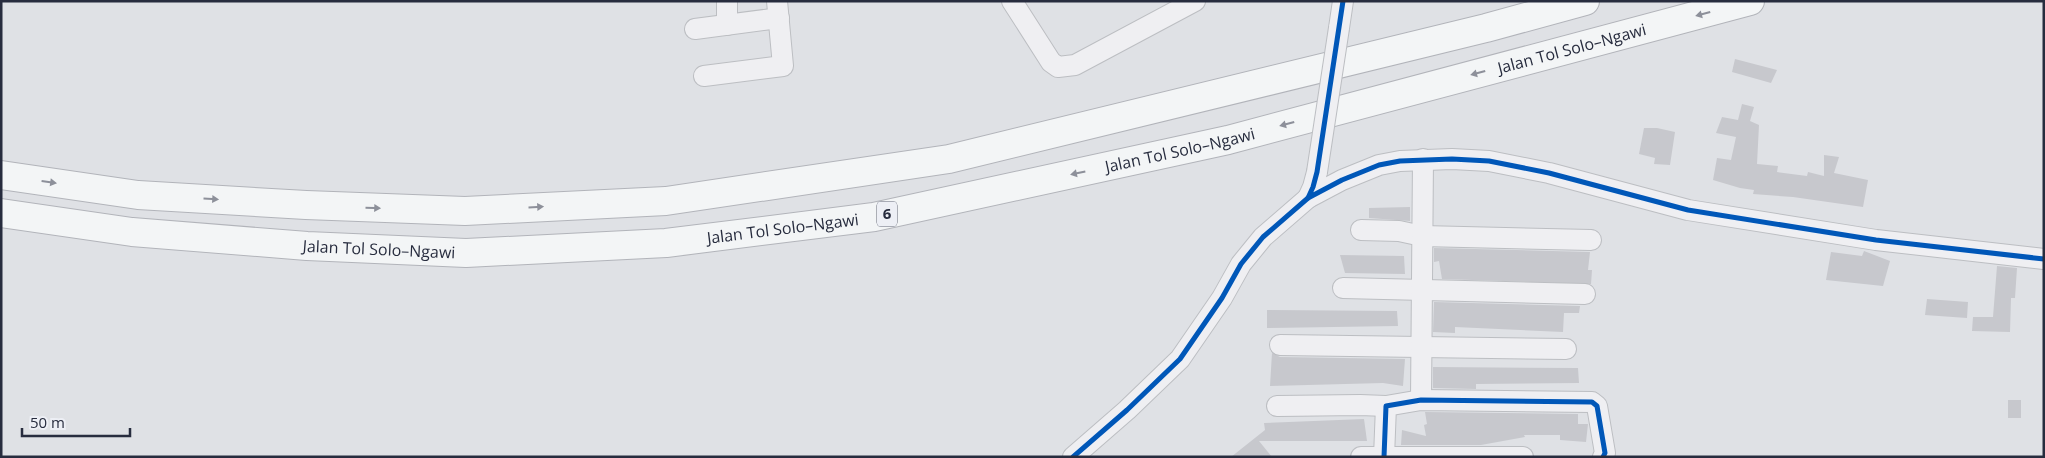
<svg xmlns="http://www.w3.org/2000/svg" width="2045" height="458" viewBox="0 0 2045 458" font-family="'Open Sans',sans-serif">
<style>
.building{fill:#c7c8cd}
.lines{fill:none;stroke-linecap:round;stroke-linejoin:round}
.minor-casing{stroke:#bcbec2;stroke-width:22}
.highway-casing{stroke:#b2b4ba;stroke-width:30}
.minor{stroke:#efeff2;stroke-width:20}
.highway{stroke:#f3f5f6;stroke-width:28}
.minor-bridge-casing{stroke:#bcbec2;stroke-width:22;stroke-linecap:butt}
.minor-bridge{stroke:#efeff2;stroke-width:20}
.cycleway-casing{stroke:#edeff5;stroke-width:8}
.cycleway{stroke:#0057b8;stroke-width:5}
.oneway{fill:#8d909a}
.labels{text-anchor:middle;stroke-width:4;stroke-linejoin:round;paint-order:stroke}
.shield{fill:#edeff5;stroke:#626675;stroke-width:1}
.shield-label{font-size:15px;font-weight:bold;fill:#272c3e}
.street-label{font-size:16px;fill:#272c3e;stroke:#edeff5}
</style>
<rect width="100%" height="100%" fill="#dfe1e5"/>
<g class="building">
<path d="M1735 59 1777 70 1771 83 1732 72Z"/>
<path d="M1742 104 1754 107 1750 121 1759 125 1757 164 1778 166 1777 172 1807 176 1808 172 1824 176V155L1839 157 1834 173 1868 180 1863 207 1793 197 1753 194 1754 190 1740 188 1713 180 1717 158 1731 160 1736 137 1716 133 1722 117 1738 120Z"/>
<path d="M1644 128H1657L1675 132 1670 165 1654 164 1655 158 1639 154Z"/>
<path d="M1410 207V221L1369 218V208Z"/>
<path d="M1434 248 1590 252 1588 270H1592L1591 284 1442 279 1439 261 1434 262Z"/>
<path d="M1864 251 1890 261 1883 286 1826 280 1831 252 1862 256Z"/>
<path d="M1340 255 1404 256 1405 274 1345 273Z"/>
<path d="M1997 266 2017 268 2015 298H2011L2010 332 1972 331 1973 317H1993Z"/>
<path d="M1927 299 1968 302 1967 318 1925 315Z"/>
<path d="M1434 302 1580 306 1579 313H1564L1563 332 1455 327V333L1433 332Z"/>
<path d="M1267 310 1397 311 1398 326 1267 328Z"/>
<path d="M1272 353 1280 357 1405 359 1403 386 1383 383 1270 386Z"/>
<path d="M1433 367 1578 368 1579 383 1476 384V389L1433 388Z"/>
<rect x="2008" y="400" width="13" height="18"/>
<path d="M1425 412 1578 414V424H1588L1586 442 1560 440V435H1524L1525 437 1481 445H1401L1402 430 1426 436 1424 425 1427 424Z"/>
<path d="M1364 419 1367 441H1259L1272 457H1231L1265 430 1264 423Z"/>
</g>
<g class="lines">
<defs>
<g id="minor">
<path d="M1012 1 1051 62 1058 67 1075 65 1195 1"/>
<path d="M727 25V1"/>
<path d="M1339 28 1343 1"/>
<path d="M695 29 779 18"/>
<path d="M704 76 783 66 777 1"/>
<path d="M1317 172 1313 187 1308 198 1342 180 1379 165 1400 161 1452 159 1489 161 1549 173 1688 210 1876 240 2044 259"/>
<path d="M1361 230 1399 231 1422 236 1591 240"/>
<path d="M1343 288 1585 294"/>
<path d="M1280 345 1566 349"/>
<path d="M1421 400 1423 159"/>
<path d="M1277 406 1360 405 1386 406"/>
<path d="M1073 457 1127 410 1180 359 1222 298 1241 264 1263 237 1308 198"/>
<path d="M1361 457H1523"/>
<path d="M1384 457 1386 406 1421 400 1592 402 1597 406 1605 453 1603 457"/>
</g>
<g id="highway">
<path d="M1 175 138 195 306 205 465 211 666 201 949 159 1486 28 1585 1"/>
<path id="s1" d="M1 213 132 232 307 246 466 253 666 243 874 217 1228 140 1750 1"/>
</g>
</defs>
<use href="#minor" class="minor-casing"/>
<use href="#highway" class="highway-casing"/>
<use href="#minor" class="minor"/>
<use href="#highway" class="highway"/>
<defs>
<path id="minor-bridge" d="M1317 172 1339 28"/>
</defs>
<use href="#minor-bridge" class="minor-bridge-casing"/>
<use href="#minor-bridge" class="minor-bridge"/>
<defs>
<g id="cycleway">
<path d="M1343 1 1317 172 1313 187 1308 198 1342 180 1379 165 1400 161 1452 159 1489 161 1549 173 1688 210 1876 240 2044 259"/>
<path d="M1073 457 1127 410 1180 359 1222 298 1241 264 1263 237 1308 198"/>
<path d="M1384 457 1386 406 1421 400 1592 402 1597 406 1605 453 1603 457"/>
</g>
</defs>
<use href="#cycleway" class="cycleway-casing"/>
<use href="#cycleway" class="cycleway"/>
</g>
<defs><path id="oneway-solid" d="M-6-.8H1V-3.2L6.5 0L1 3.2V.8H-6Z" transform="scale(1.25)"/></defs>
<g class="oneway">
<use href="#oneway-solid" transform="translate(1703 14) rotate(165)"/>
<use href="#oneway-solid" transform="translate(1478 73) rotate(165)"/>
<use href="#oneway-solid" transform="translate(1287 124) rotate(165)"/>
<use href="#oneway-solid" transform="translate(1078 173) rotate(168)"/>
<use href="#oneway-solid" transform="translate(49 182) rotate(8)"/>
<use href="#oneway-solid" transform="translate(211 199) rotate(3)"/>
<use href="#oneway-solid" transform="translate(536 207) rotate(-3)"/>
<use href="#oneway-solid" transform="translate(373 208) rotate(2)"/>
</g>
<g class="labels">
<rect class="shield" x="877" y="201.5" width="20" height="25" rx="4"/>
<g class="shield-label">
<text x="887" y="219">6</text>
</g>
<g class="street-label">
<text dy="6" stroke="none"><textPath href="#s1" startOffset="1595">Jalan Tol Solo–Ngawi</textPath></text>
<text dy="6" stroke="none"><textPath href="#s1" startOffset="1190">Jalan Tol Solo–Ngawi</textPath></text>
<text dy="6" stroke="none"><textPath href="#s1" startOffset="785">Jalan Tol Solo–Ngawi</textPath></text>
<text dy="6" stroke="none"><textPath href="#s1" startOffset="380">Jalan Tol Solo–Ngawi</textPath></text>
</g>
</g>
<rect width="2045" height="458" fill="none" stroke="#272c3e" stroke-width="5"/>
<path d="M22 428v8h108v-8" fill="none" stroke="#272c3e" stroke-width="2.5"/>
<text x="30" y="428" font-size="15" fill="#272c3e" stroke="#edeff5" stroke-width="4" paint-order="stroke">50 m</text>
</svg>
